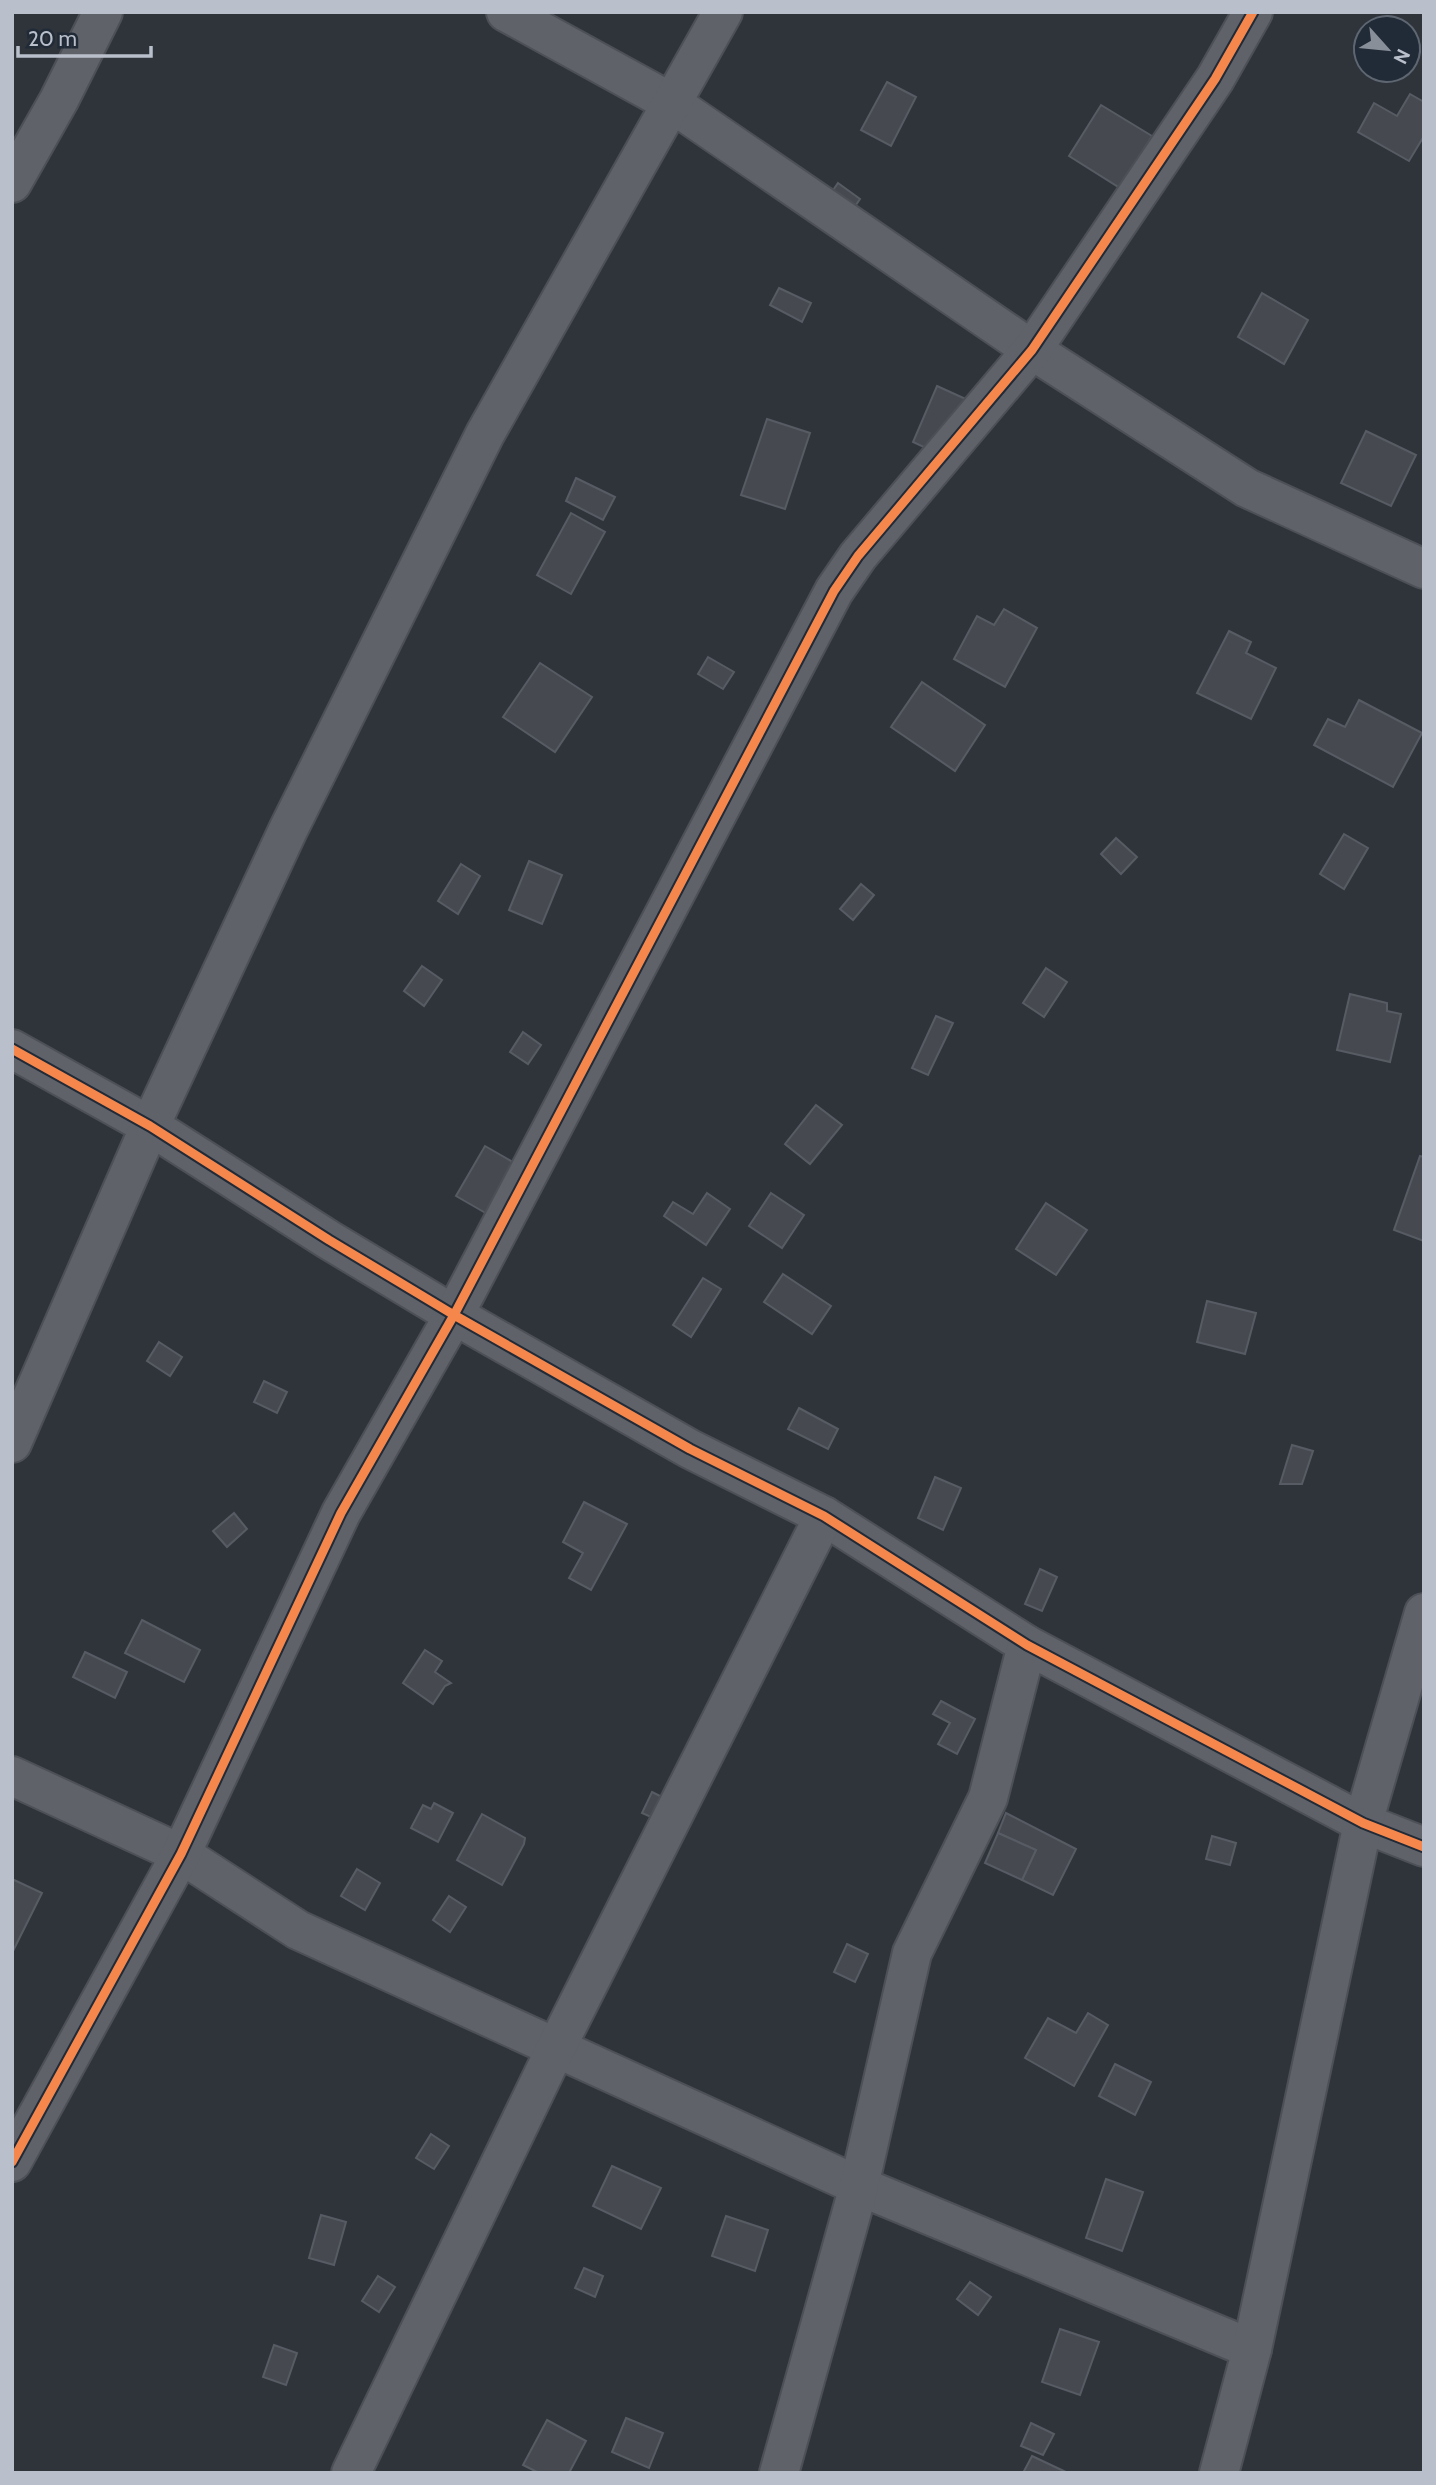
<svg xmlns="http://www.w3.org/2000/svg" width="1436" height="2485" viewBox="0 0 1436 2485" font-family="Cabin,sans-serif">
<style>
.building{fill:#464a50;stroke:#575b63;stroke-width:2}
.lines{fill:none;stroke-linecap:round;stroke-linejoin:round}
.minor-casing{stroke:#4d5056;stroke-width:42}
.minor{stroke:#5f6269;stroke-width:38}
.cycleway-casing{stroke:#212a37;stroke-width:13}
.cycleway{stroke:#f5874c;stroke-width:9}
</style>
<rect width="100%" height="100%" fill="#2f343b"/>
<g class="building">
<path d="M887 82 916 97 891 146 861 130Z"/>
<path d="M1410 94 1424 102V136L1409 161 1358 132 1374 103 1397 116Z"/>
<path d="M1101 105 1152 136 1120 188 1069 156Z"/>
<path d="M838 183 860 199 834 237 812 221Z"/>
<path d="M779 288 811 303 802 322 770 305Z"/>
<path d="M1262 293 1308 320 1284 364 1238 337Z"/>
<path d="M937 386 968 400 943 456 913 442Z"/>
<path d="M767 419 810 433 785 509 741 495Z"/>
<path d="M1366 431 1416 455 1391 506 1341 483Z"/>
<path d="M576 478 615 497 603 520 566 501Z"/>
<path d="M571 513 605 532 571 594 537 575Z"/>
<path d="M1004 609 1037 628 1005 687 954 659 977 616 994 625Z"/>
<path d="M1229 631 1251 642 1246 653 1276 668 1251 719 1197 693Z"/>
<path d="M708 657 734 672 723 689 698 674Z"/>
<path d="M540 663 592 697 555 752 503 717Z"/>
<path d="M922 682 985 725 955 771 891 727Z"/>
<path d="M1359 700 1422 733 1393 787 1314 745 1328 719 1345 727Z"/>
<path d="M1344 834 1368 848 1344 889 1320 874Z"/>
<path d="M1116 838 1137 857 1121 874 1101 854Z"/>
<path d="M529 861 562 875 542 924 509 910Z"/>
<path d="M461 864 480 876 458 914 438 901Z"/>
<path d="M861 884 874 895 853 920 840 909Z"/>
<path d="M422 966 442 980 424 1006 404 991Z"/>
<path d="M1046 968 1067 982 1044 1017 1023 1003Z"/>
<path d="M1350 994 1387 1003V1011L1401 1014 1390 1062 1337 1050Z"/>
<path d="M936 1016 953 1023 928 1075 912 1068Z"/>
<path d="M523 1032 541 1045 528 1064 510 1052Z"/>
<path d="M816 1105 842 1125 810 1164 785 1144Z"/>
<path d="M485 1146 518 1165 489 1215 456 1196Z"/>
<path d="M1420 1156 1424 1157V1241L1394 1230Z"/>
<path d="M707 1193 730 1209 706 1245 664 1216 673 1202 693 1214Z"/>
<path d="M771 1193 804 1215 782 1248 749 1226Z"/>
<path d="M1046 1203 1087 1230 1056 1275 1016 1249Z"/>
<path d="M783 1274 831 1306 812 1334 764 1302Z"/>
<path d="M703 1278 721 1289 691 1337 673 1325Z"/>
<path d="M1207 1301 1256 1313 1245 1354 1197 1342Z"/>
<path d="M159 1342 182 1357 170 1376 147 1361Z"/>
<path d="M264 1381 287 1392 277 1413 254 1402Z"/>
<path d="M799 1408 838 1429 828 1449 788 1429Z"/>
<path d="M1292 1445 1313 1451 1302 1484H1280Z"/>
<path d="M935 1477 961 1488 943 1530 918 1518Z"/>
<path d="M584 1502 627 1524 591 1590 569 1578 583 1553 563 1542Z"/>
<path d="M234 1513 247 1529 227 1547 213 1531Z"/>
<path d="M1040 1569 1057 1577 1042 1611 1025 1604Z"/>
<path d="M142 1620 200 1650 184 1682 125 1653Z"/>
<path d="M425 1650 442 1661 435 1672 451 1683 445 1686 433 1704 403 1683Z"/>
<path d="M85 1652 127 1672 115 1698 73 1677Z"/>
<path d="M941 1701 975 1719 957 1754 938 1744 950 1723 933 1714Z"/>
<path d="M652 1792 670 1801 660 1821 642 1813Z"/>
<path d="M434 1803 453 1813 438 1842 411 1828 423 1805 431 1809Z"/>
<path d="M1006 1813 1076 1849 1053 1895 1022 1880 1036 1850 998 1833Z"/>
<path d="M482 1814 525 1838 524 1844 502 1885 457 1860Z"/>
<path d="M998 1833 1036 1850 1022 1880 985 1863Z"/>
<path d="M1212 1836 1236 1843 1230 1865 1206 1859Z"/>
<path d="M357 1869 380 1883 365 1910 341 1896Z"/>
<path d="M12 1879 42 1893 12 1953Z"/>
<path d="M449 1896 466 1907 450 1932 433 1920Z"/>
<path d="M847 1944 868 1954 855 1982 834 1972Z"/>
<path d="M1088 2013 1108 2025 1074 2086 1025 2058 1048 2018 1076 2033Z"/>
<path d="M1115 2064 1151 2082 1135 2115 1099 2096Z"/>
<path d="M431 2134 449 2146 434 2169 416 2158Z"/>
<path d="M612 2166 661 2188 641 2229 593 2206Z"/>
<path d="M1106 2179 1143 2192 1122 2251 1086 2238Z"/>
<path d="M321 2215 346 2222 334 2265 309 2258Z"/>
<path d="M726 2216 768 2230 755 2271 712 2256Z"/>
<path d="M584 2268 603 2276 595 2297 575 2288Z"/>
<path d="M378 2276 395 2287 379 2312 362 2301Z"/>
<path d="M970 2282 991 2297 978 2315 957 2299Z"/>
<path d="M1060 2329 1099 2342 1080 2395 1042 2382Z"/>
<path d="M274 2345 297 2353 286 2385 263 2377Z"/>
<path d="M626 2418 663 2433 649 2468 612 2452Z"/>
<path d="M547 2420 586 2441 569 2473H539L523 2465Z"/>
<path d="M1031 2423 1054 2434 1043 2455 1021 2446Z"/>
<path d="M1032 2456 1068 2473H1023Z"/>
</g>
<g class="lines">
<defs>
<g id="minor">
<path d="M506 12 670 102 1032 350 1247 488 1424 569"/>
<path d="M12 183 59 100 103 12"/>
<path d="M12 1049 150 1126 329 1240 454 1315 690 1449 824 1516 1027 1645 1363 1823 1424 1847"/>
<path d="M12 1443 150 1126 288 830 485 434 723 12"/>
<path d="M12 1776 181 1854 298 1930 859 2186 1252 2349"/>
<path d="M12 2162 181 1854 341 1513 454 1315 834 591 858 556 1032 350 1215 79 1253 12"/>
<path d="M351 2473 556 2048 824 1516"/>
<path d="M779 2473 859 2186 912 1953 988 1798 1027 1645"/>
<path d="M1219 2473 1252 2349 1363 1823 1424 1613"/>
</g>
</defs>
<use href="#minor" class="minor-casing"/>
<use href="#minor" class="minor"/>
<defs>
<g id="cycleway">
<path d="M12 1049 150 1126 329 1240 454 1315 690 1449 824 1516 1027 1645 1363 1823 1424 1847"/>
<path d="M12 2162 181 1854 341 1513 454 1315 834 591 858 556 1032 350 1215 79 1253 12"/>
</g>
</defs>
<use href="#cycleway" class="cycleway-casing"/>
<use href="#cycleway" class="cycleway"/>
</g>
<rect width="1436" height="2485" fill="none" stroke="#bac0cb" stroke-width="28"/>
<g transform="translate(1387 49) rotate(117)"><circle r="33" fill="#212a37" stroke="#5e6672" stroke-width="2"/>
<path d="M0-5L12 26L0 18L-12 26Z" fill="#898f99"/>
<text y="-10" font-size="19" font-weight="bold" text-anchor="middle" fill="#bac0cb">N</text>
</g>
<path d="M18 46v10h133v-10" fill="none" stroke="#bac0cb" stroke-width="3.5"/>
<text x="28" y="46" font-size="21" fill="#bac0cb" stroke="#212a37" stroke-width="5" paint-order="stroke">20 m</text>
</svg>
